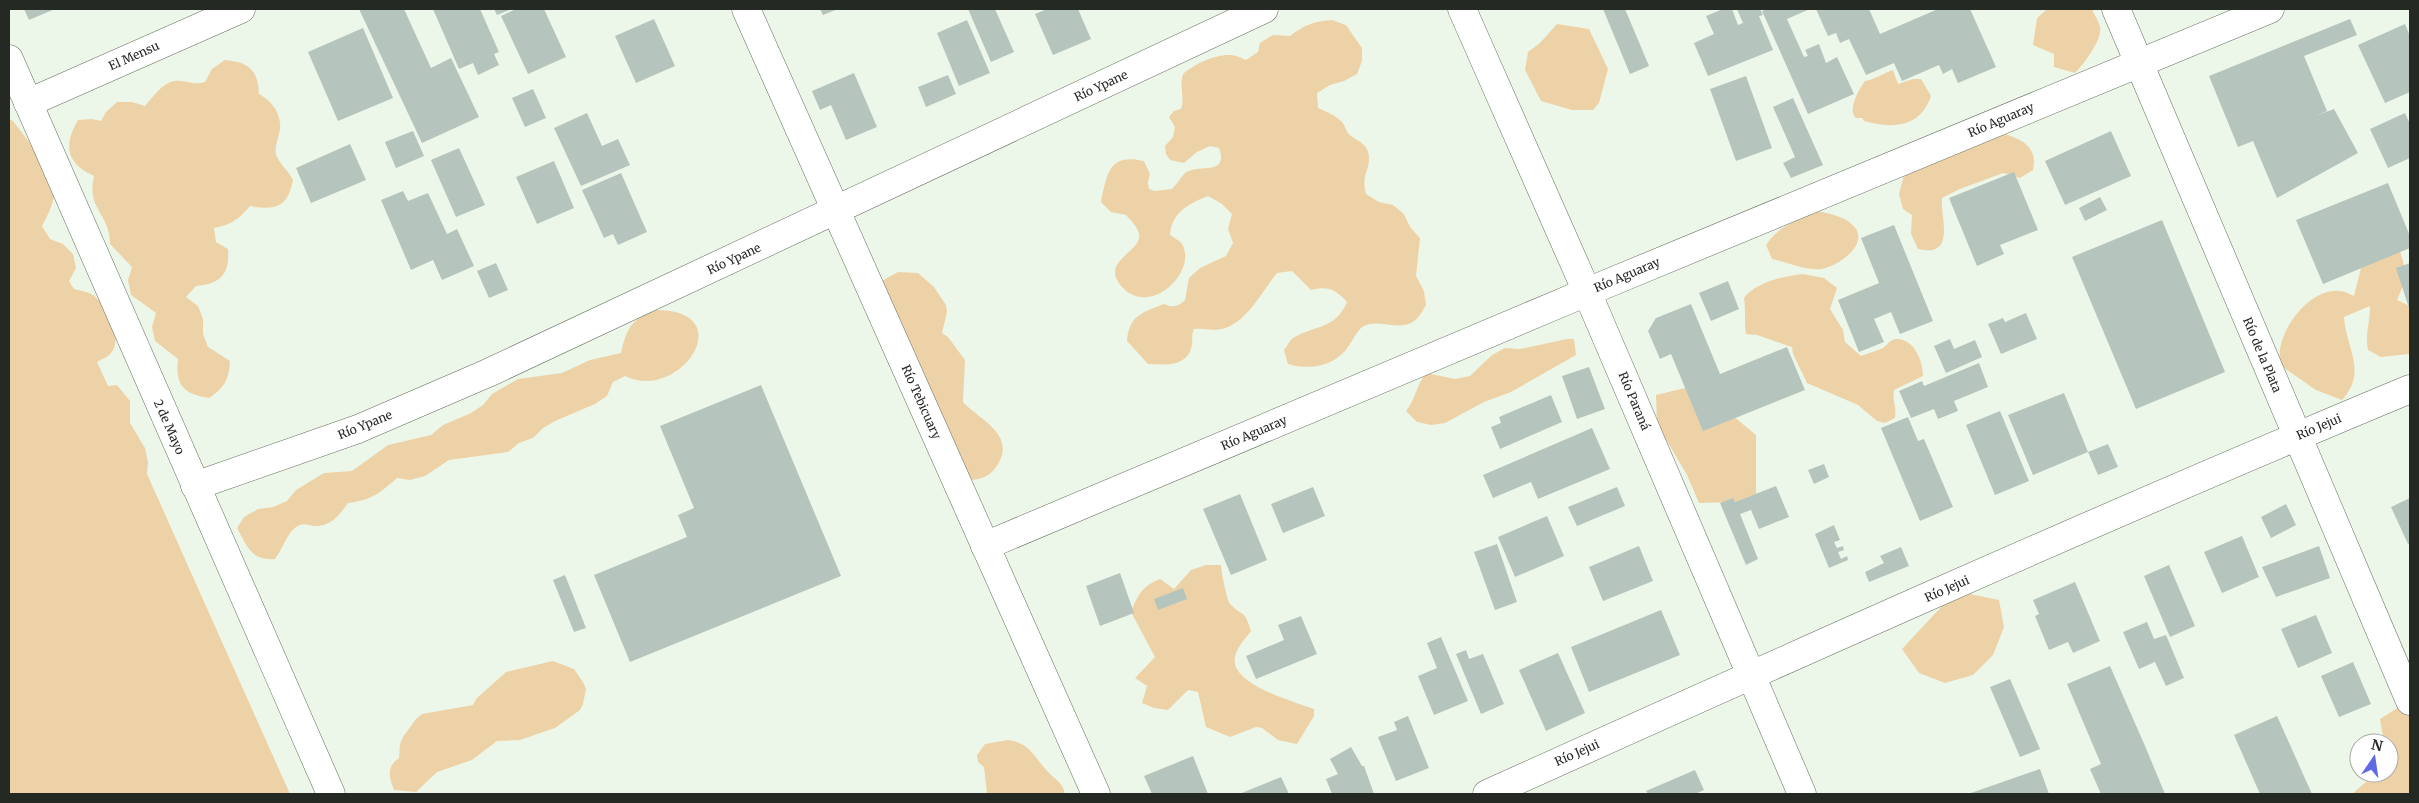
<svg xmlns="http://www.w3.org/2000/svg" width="2419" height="803" viewBox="0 0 2419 803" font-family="Merriweather,serif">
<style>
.green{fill:#eed2a7}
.building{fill:#b5c5bd}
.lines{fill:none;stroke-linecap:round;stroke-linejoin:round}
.street-casing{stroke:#656d61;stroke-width:29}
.street{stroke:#fff;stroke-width:28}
.labels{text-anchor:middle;stroke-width:4;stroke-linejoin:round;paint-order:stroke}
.street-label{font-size:12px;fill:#252924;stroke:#fff}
</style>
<rect width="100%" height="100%" fill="#edf7e9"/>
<g class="green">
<path d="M2047 9H2092C2094 15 2099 21 2100 27 2103 39 2083 65 2075 73L2054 67V54L2033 45 2037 18Z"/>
<path d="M1332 20 1346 25 1362 48V61L1357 74 1344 81 1330 85 1317 93 1318 108C1327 112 1335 115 1342 122 1345 125 1346 132 1350 135 1358 142 1368 143 1369 157 1369 174 1361 175 1366 194L1379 202 1393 205 1404 214 1410 227 1420 238 1416 276 1424 291 1426 305C1423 310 1419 318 1414 321 1399 333 1376 316 1361 328 1355 334 1351 344 1345 351 1331 367 1308 370 1288 364L1284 350C1287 347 1289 341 1293 338 1315 325 1336 329 1347 302 1335 289 1328 286 1311 290L1292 271 1277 273C1262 291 1247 323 1222 329 1212 331 1204 328 1194 329 1191 335 1193 338 1192 344 1189 367 1166 365 1148 364L1127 341C1129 315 1142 313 1164 304 1173 308 1178 307 1185 300L1189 278 1200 268 1226 256 1233 243 1228 229 1232 214 1222 204 1208 196C1188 204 1172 212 1170 235 1173 237 1180 241 1182 244 1198 271 1151 317 1123 288 1097 261 1143 252 1139 234 1138 227 1131 221 1126 215L1111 212 1101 202C1107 173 1109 153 1144 161L1150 174 1148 182 1149 189 1155 191 1172 189C1177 184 1181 177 1185 173 1199 163 1229 177 1219 148L1210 146 1197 152 1184 163 1170 160 1166 154 1165 146 1173 137 1175 127 1169 117 1174 111 1181 109C1185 97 1179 87 1183 74 1194 64 1215 54 1231 55 1235 55 1242 58 1246 60L1258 52 1260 43 1273 35 1290 36C1304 25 1315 21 1332 20Z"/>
<path d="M1557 24 1589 29 1608 69 1599 103 1593 110H1572L1541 101 1525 70 1528 52 1540 43Z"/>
<path d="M225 60C248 62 258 69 259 94 271 100 282 114 280 129 279 138 273 148 277 157 281 165 289 172 293 180 288 207 275 211 250 206 239 219 231 225 214 228L216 242 228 249C230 274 221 284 196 286L186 297 198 306 203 319V334L208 347 230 361C229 380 224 388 209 398 183 394 175 385 178 359L155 341 152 327 156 313 131 295 128 280 132 267 110 244C110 213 86 210 94 176 66 163 63 146 78 120L92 119 101 121 106 112 117 102H132L145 106C154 96 165 78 181 81 191 82 195 85 205 82L212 69Z"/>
<path d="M1893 70 1898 84 1913 79H1921L1931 96C1920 128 1893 129 1864 121L1862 118H1856C1847 110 1859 89 1865 81 1874 80 1884 73 1893 70Z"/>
<path d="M9 119 13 121C22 133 55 174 55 186 56 199 48 215 42 226L50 239 63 244 73 254 76 268 69 281 74 289C78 290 84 291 89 293 107 301 127 341 108 356 105 358 100 360 97 362L108 386 117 385 130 401V423L145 448 148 462 147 474 290 794H9Z"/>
<path d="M2004 134C2023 139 2038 148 2033 170L2020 178 2003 173 1960 189 1942 198C1940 217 1957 258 1918 249L1911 234 1912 215 1903 209 1899 194 1906 167Z"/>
<path d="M1818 211C1831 214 1848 217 1856 229 1867 247 1837 266 1822 269 1807 271 1787 262 1772 259L1766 245C1778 227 1797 219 1818 211Z"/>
<path d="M2396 244C2407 263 2407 280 2397 300L2410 306 2409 354 2381 357 2368 350C2365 334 2370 322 2370 306L2344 317C2346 349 2368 371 2342 400L2316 390 2280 365C2280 360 2279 354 2280 349 2284 324 2311 288 2340 291 2344 291 2350 294 2354 296L2361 268Z"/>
<path d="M898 272 918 273 934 287 946 305 947 312 942 333 948 337 965 360 963 402C978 419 1019 435 996 467 988 479 975 481 961 480L909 395 899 385 880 282Z"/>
<path d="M1803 274 1824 278 1837 288 1830 309 1843 330 1845 342 1861 356C1868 353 1877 351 1883 348 1888 345 1889 340 1896 339 1914 338 1923 361 1923 376L1894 390C1892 401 1897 407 1895 418L1885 423 1877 421 1858 405 1807 383 1793 354 1792 347 1757 335 1746 334C1744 322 1746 311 1744 298 1756 282 1784 276 1803 274Z"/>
<path d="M656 310C742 310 680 403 625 376L613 382 607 396 595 404 555 421 543 428 533 438 519 443 508 452 449 460 425 476 410 480 397 478C380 493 372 500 348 503 339 516 331 526 315 526 310 526 304 523 300 525 288 529 283 549 275 559 251 561 247 546 237 528L244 517 258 509 273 507 287 501 296 490 324 473 352 471 388 445 431 435 443 425 471 413 483 405 492 394 518 379 562 373 590 360 621 353C627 328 631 319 656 310Z"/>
<path d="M1567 339H1574L1576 355 1511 392 1484 402 1445 423 1431 425 1417 422 1406 411C1416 398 1416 386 1426 373L1455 379 1470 376 1492 355 1505 348 1520 349Z"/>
<path d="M1685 388 1733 416 1756 435V494L1735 502 1699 503 1687 475 1657 424 1656 395Z"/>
<path d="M1206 565H1221C1221 571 1227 600 1230 604 1244 618 1244 608 1251 631 1245 639 1237 647 1235 657 1229 684 1295 702 1314 709V716L1297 744 1278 740 1262 728 1256 727 1230 737 1206 727 1198 692 1188 690 1168 710 1154 708 1142 703 1147 686 1135 678 1155 657 1131 612C1137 596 1143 585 1160 579L1174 589 1191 570Z"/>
<path d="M1970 594 1999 600 2004 627 1993 655 1973 675 1945 683 1919 673 1902 649 1942 606Z"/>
<path d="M553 661 574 669 583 682 586 689 583 704 580 710 555 728 520 740 497 741 472 760 437 772 416 792 394 790C389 777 386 767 399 758L400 744 403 737 416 719 422 714 473 705 477 698 506 672Z"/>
<path d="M2410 694V794H2352L2376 773H2389V743H2384L2380 719 2405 703Z"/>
<path d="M1008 740C1031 743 1035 759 1049 773 1057 781 1063 783 1065 794H987L984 767 978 762 977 755 985 744Z"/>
</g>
<g class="building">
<path d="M24 9H55L29 20Z"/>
<path d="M359 9H404L431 68 451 58 479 117 422 143Z"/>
<path d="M433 9H480L499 52 494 54 499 65 478 75 473 63 459 69Z"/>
<path d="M494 9H512L497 15Z"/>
<path d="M516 9H544L566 57 528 74 501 16Z"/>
<path d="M820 9H838L823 15Z"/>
<path d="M968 9H995L1014 52 991 62Z"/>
<path d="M1047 9H1078L1091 39 1053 55 1035 14Z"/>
<path d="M1603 9H1625L1649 66 1630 74Z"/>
<path d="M1723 9H1732L1738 25 1743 23 1737 9H1760L1763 15 1759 16 1773 50 1708 76 1694 43 1714 34 1706 16Z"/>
<path d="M1767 9H1810L1787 19 1804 57 1808 56 1805 50 1819 44 1826 63 1837 57 1854 94 1808 114 1762 11Z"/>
<path d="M1816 9H1869L1880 34 1938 9H1970L1996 67 1958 83 1952 69 1943 74 1939 65 1902 81 1894 63 1866 75 1849 39 1840 43 1836 33 1828 36Z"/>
<path d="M654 19 675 66 636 83 615 36Z"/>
<path d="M2350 19 2357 35 2304 56 2327 111 2315 116 2334 109 2358 153 2277 198 2253 141 2238 147 2209 76Z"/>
<path d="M967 20 990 73 959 86 937 33Z"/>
<path d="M2405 24 2410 36V92L2385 103 2358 45Z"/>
<path d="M363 28 393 98 338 121 308 52Z"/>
<path d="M854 73 877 127 846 140 831 105 820 110 812 91Z"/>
<path d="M948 75 956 94 926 107 918 87Z"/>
<path d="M1746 76 1772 148 1736 161 1710 89Z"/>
<path d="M533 89 546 118 525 127 512 98Z"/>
<path d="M1793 98 1823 165 1791 178 1783 163 1795 157 1773 107Z"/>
<path d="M587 113 602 146 618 139 630 165 581 186 554 128Z"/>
<path d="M2405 113 2410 124V158L2388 168 2370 129Z"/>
<path d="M413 131 424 156 396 168 385 142Z"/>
<path d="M2111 131 2131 176 2065 205 2045 161Z"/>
<path d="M350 144 366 180 311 203 296 168Z"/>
<path d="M459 148 485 205 456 217 431 160Z"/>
<path d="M554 161 574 208 537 224 516 177Z"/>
<path d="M2014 172 2038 230 2000 245 2004 254 1977 266 1949 198Z"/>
<path d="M621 173 647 232 618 245 613 234 604 238 582 190Z"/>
<path d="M2388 183 2410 236V248L2323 284 2296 220Z"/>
<path d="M403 191 408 201 428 193 447 234 457 229 474 266 442 280 433 260 411 270 381 200Z"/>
<path d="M2100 197 2107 210 2085 221 2079 208Z"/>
<path d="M2162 220 2225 372 2136 409 2072 257Z"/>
<path d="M1894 225 1933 321 1900 334 1891 312 1874 319 1884 342 1859 352 1838 300 1879 283 1861 238Z"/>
<path d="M496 263 508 290 489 298 477 271Z"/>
<path d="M2410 263V311L2396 268Z"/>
<path d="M1728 281 1739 309 1711 321 1699 293Z"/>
<path d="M1691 304 1720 374 1787 347 1805 390 1703 431 1671 354 1660 359 1648 331 1656 318Z"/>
<path d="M2026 313 2037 339 2001 354 1988 324 2003 318 2005 322Z"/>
<path d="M1950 339 1954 349 1975 340 1982 357 1946 373 1934 346Z"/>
<path d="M1979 363 1988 387 1954 401 1958 411 1938 419 1934 409 1911 418 1899 391 1922 381 1924 386Z"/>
<path d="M1589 367 1605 409 1577 419 1562 376Z"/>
<path d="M761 385 841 576 630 662 594 575 687 537 678 515 694 508 660 426Z"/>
<path d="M2064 393 2088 452 2033 475 2008 415Z"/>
<path d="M1551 395 1562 422 1500 449 1491 427 1501 423 1499 417Z"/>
<path d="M2000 411 2029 481 1995 495 1966 425Z"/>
<path d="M1908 417 1918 441 1924 439 1953 507 1920 521 1881 428Z"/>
<path d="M1592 428 1610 469 1538 499 1531 482 1493 498 1483 475Z"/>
<path d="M2108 444 2118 467 2098 475 2088 452Z"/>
<path d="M1824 464 1829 477 1814 484 1808 470Z"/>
<path d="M1776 486 1789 517 1759 529 1751 510 1740 514 1758 559 1746 565 1720 503 1733 498 1735 502Z"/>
<path d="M1313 487 1325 516 1283 533 1271 504Z"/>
<path d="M1617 487 1625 506 1577 526 1568 507Z"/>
<path d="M1240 494 1267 560 1231 575 1203 509Z"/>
<path d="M2410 498V543L2408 544 2391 507Z"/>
<path d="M2286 504 2296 525 2271 538 2261 517Z"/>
<path d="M1547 516 1564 556 1515 577 1498 537Z"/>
<path d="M1834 525 1840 540 1834 542 1837 548 1843 546 1844 550 1838 552 1841 559 1847 556 1848 560 1829 568 1815 534Z"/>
<path d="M2242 536 2259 577 2222 593 2204 552Z"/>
<path d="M1497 544 1517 602 1495 610 1474 552Z"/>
<path d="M1639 546 1653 581 1603 601 1589 567Z"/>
<path d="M2319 546 2330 578 2276 597 2262 567Z"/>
<path d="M1901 547 1909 566 1869 582 1865 572 1884 563 1880 556Z"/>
<path d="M2169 565 2195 626 2170 637 2144 576Z"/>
<path d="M1120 573 1134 613 1100 626 1086 586Z"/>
<path d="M565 575 586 628 574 632 553 580Z"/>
<path d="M2075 582 2100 641 2073 653 2068 642 2049 650 2035 616 2039 614 2033 600Z"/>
<path d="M1183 588 1187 599 1158 610 1154 599Z"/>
<path d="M1661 610 1680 655 1589 692 1571 647Z"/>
<path d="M2316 615 2332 653 2298 668 2281 629Z"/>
<path d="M1301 616 1317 654 1256 679 1246 656 1284 640 1278 625Z"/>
<path d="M2147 622 2154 639 2166 635 2184 678 2166 686 2155 662 2139 669 2123 632Z"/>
<path d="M1441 637 1468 701 1434 715 1418 676 1437 668 1427 643Z"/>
<path d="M1466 650 1469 659 1483 654 1504 704 1481 714 1456 654Z"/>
<path d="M1558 653 1585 713 1546 731 1519 670Z"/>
<path d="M2353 662 2371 704 2339 717 2321 676Z"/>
<path d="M2110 666 2145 746 2165 794H2101L2090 769 2101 764 2067 684Z"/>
<path d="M2010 679 2040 749 2020 757 1990 687Z"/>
<path d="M1408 716 1429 768 1396 781 1378 737 1397 730 1394 722Z"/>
<path d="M2277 716 2312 794H2260L2234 735Z"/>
<path d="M1351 747 1362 766H1364L1374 794H1332L1326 779 1338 774 1330 759Z"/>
<path d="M1193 756 1208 794H1152L1144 776Z"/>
<path d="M2040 769 2049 794H1968Z"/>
<path d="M1695 770 1704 790 1695 794H1648L1646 791Z"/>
<path d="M1281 777 1289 794H1239Z"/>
</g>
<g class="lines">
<defs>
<g id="street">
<path d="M746 9 1096 794"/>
<path d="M1462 9 1587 292 1802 794"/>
<path d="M2116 9 2410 701"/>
<path d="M9 59 331 794"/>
<path d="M28 103 241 9"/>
<path d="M195 486 358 429 488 373 1264 9"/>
<path d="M985 546 1587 292 2270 9"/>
<path d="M1487 794C1793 656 2100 518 2410 389"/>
</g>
</defs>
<use href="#street" class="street-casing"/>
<use href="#street" class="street"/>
</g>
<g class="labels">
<g class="street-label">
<text transform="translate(134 56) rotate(-24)" y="4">El Mensu</text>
<text transform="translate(1101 86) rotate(-25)" y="4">Río Ypane</text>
<text transform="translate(2001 120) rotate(-23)" y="4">Río Aguaray</text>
<text transform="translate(734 259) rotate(-25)" y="4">Río Ypane</text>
<text transform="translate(1627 275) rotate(-23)" y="4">Río Aguaray</text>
<text transform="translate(2262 355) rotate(67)" y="4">Río de la Plata</text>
<text transform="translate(1634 401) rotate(67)" y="4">Río Paraná</text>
<text transform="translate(921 402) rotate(66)" y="4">Río Tebicuary</text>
<text transform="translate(365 425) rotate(-22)" y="4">Río Ypane</text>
<text transform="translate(169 427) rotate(66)" y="4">2 de Mayo</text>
<text transform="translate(2319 427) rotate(-23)" y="4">Río Jejui</text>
<text transform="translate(1254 433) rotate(-23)" y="4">Río Aguaray</text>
<text transform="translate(1947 589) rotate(-24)" y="4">Río Jejui</text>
<text transform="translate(1577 753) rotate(-24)" y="4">Río Jejui</text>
</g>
</g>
<rect width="2419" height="803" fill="none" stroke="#252924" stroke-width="20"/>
<g transform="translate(2374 758) rotate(13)"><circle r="24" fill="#ffffff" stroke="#a8a9a7"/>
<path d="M0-4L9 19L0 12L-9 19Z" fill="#606ae2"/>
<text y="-8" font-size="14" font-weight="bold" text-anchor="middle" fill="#252924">N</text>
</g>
</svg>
